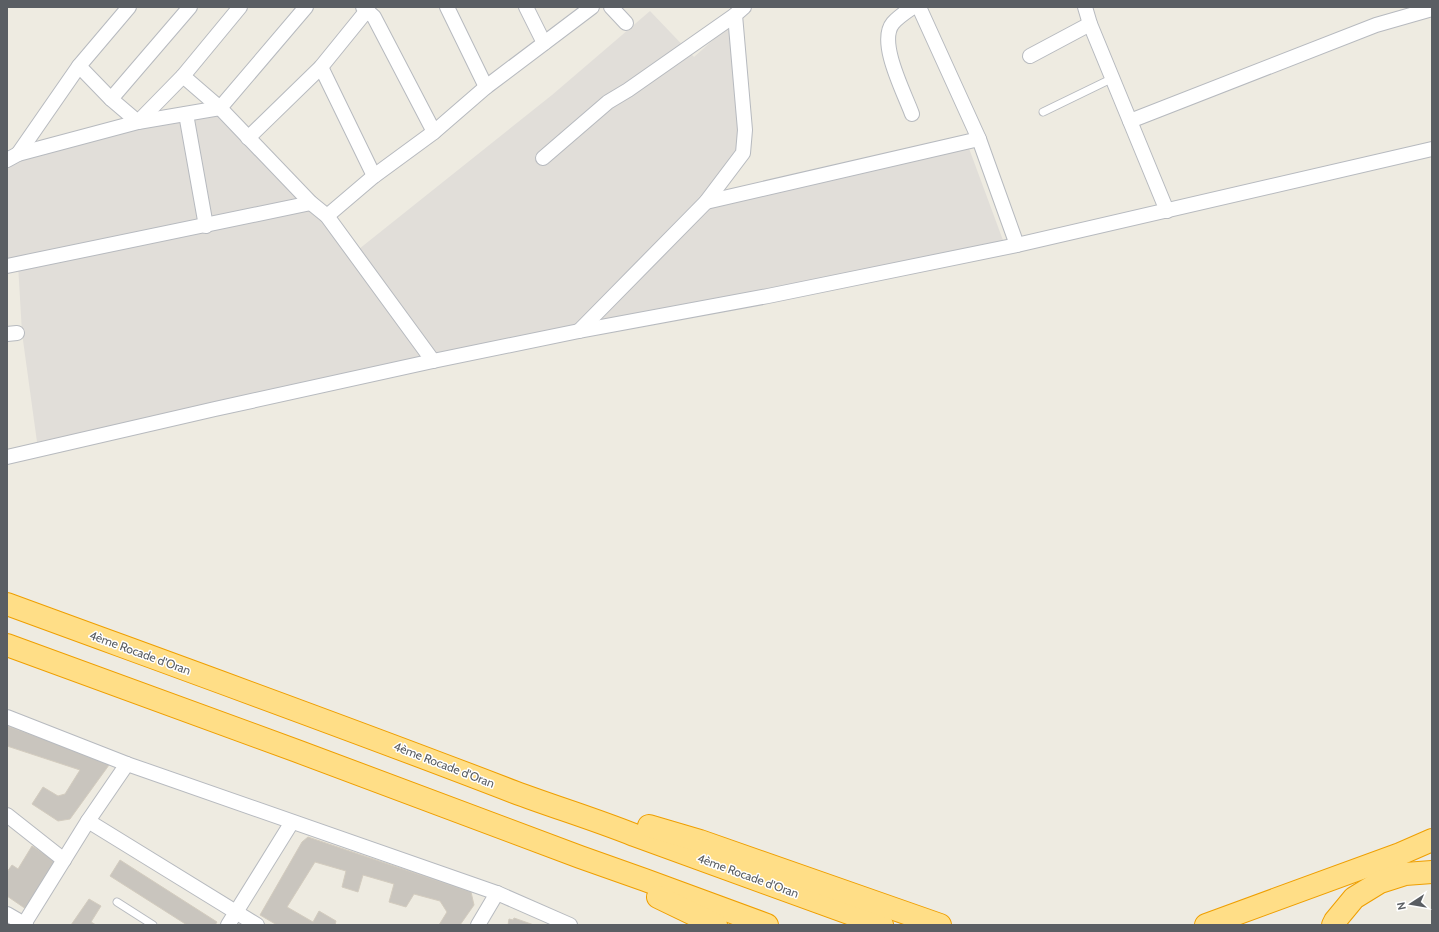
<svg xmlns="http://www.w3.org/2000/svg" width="1439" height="932" viewBox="0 0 1439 932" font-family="Cabin,sans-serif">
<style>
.industrial{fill:#e1ded9}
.building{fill:#c9c5be;stroke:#d3ccbf}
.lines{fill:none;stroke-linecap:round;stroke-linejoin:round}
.service-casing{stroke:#b7babf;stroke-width:9}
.minor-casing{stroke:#b7babf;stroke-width:16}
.motorway-casing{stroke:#ef9f00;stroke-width:24}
.service{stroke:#fff;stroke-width:7}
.minor{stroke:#fff;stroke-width:14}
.motorway{stroke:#ffde87;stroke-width:22}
.labels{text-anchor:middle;stroke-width:3;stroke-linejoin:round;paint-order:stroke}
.street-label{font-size:12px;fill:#5a5e63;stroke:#fff}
</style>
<rect width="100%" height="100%" fill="#eeebe1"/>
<path class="industrial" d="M650 11 694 57 731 24 740 146 712 204 967 143 1004 243 37 442 22 333 18 264 7 266V164L157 121 225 109 354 253 552 95Z"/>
<g class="building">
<path d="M7 726 103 760 109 765 70 819 58 821 32 804 43 787 58 796 65 794 80 770 7 746Z"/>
<path d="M308 837 471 892 474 905 460 925H439L447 912 440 901 414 894 406 907 389 902 394 884 363 875 358 892 342 887 346 871 315 862 287 907 313 922 319 911 336 921 335 925H277L260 915 302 842Z"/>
<path d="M32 846 57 862 26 909 7 896V872L12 865 18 869Z"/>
<path d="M120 860 217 922 215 925H187L110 876Z"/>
<path d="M89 899 101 906 91 922 96 925H71Z"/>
<path d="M514 918 534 925H508L509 919 513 920Z"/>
</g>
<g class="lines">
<defs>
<g id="service">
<path d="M1043 112 1113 78"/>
<path d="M117 902 153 925"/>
</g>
<g id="minor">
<path d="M363 7 374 17 434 132"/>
<path d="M447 7 486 87"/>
<path d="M526 7 544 43"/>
<path d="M611 7 626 23"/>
<path d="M919 7 979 139 1017 245"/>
<path d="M1085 7 1090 24 1167 211"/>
<path d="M1030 56 1090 24"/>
<path d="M79 66 111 99 138 122 183 76 240 7"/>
<path d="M321 67 374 176"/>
<path d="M183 76 220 108 311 203 327 216 433 361"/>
<path d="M111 99 190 7"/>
<path d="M186 114 206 226"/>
<path d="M912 114C905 94 877 42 893 23 898 17 906 12 913 7"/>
<path d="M1130 121 1376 25 1432 9"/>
<path d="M248 138 321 67 364 14 368 11"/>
<path d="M18 154 79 66 129 7"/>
<path d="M543 158 608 102 628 90 735 15"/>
<path d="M7 160 18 154 138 122 220 108 306 7"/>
<path d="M706 202 979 139"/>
<path d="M327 216 374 176 434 132 486 87 592 7"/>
<path d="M7 266 311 203"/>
<path d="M579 331 706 202 743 153 745 130 735 15 744 7"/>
<path d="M7 334 17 333"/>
<path d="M7 457 215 409 433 361 579 331 768 296 1017 245 1432 149"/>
<path d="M7 717 127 764 497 893 570 925"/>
<path d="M7 815 64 860"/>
<path d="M88 821 257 925"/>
<path d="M7 914 26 925"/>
<path d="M24 924 88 821 127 764"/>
<path d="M228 925 292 822"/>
<path d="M478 925 497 893"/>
</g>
<g id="motorway">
<path d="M7 604C176 666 346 727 514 792 554 807 594 819 634 835L882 925"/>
<path d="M7 645 297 751 580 857 645 880 767 925"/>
<path d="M649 826 700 841 940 925"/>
<path d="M658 897 716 925"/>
<path d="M1206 925 1400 854 1432 840"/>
<path d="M1333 925 1335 921 1354 898 1380 882 1405 874 1432 872"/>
</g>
</defs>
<use href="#service" class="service-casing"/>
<use href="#minor" class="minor-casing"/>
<use href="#motorway" class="motorway-casing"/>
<use href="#service" class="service"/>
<use href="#minor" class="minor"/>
<use href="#motorway" class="motorway"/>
</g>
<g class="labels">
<g class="street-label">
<text transform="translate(140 653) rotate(20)" y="4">4ème Rocade d'Oran</text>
<text transform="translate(444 765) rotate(21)" y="4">4ème Rocade d'Oran</text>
<text transform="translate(748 876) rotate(20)" y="4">4ème Rocade d'Oran</text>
</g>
</g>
<rect width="1439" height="932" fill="none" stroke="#5a5e63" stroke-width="16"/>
<g transform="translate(1411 904) rotate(258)" stroke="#ffffff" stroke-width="3" paint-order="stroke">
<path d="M0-3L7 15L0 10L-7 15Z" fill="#5a5e63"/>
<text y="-6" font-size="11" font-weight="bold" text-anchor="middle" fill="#5a5e63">N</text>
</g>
</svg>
